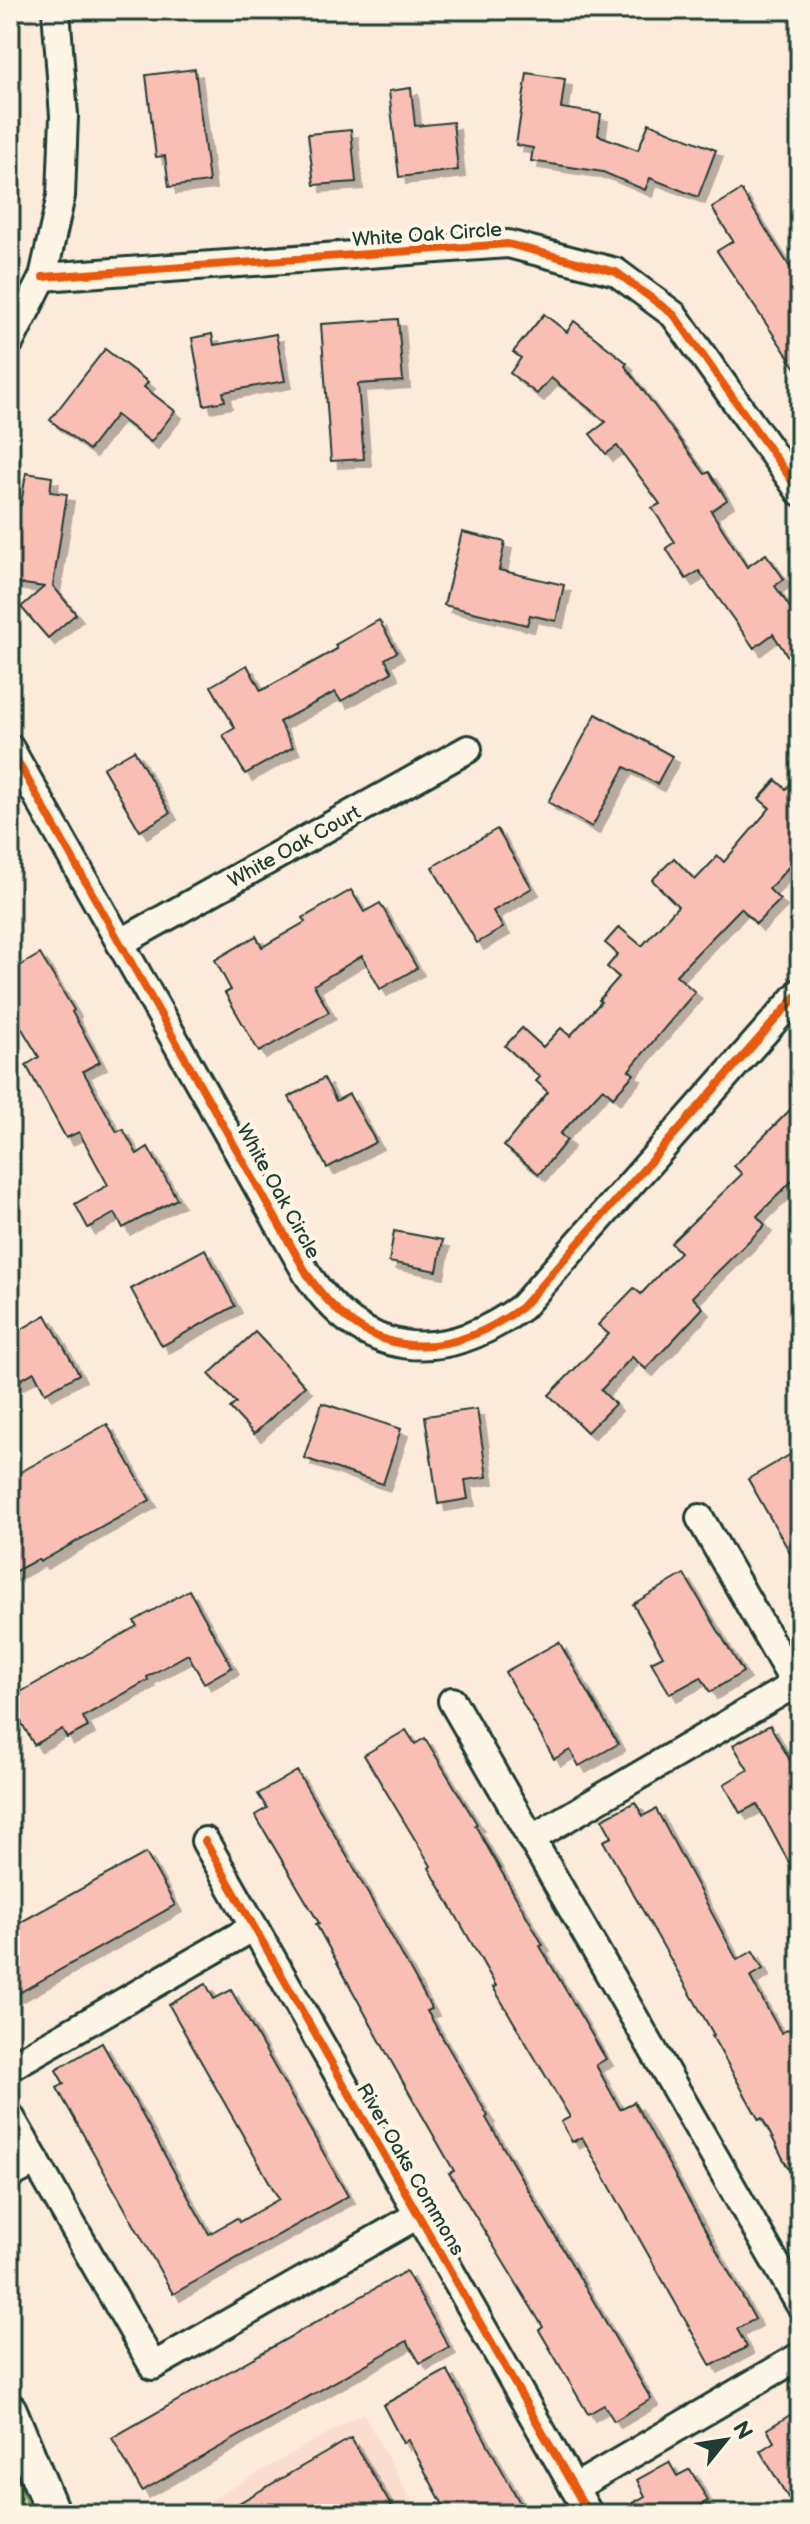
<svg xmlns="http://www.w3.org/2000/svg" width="810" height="2524" viewBox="0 0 810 2524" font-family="'Balsamiq Sans',sans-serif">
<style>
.built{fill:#fbddcf}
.green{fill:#cedc8f;stroke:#768c62;stroke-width:2}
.building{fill:#fabfb4;stroke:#1f3d34;stroke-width:2;filter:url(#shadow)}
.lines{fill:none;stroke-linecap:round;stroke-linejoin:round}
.minor-casing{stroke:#1f3d34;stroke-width:32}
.tertiary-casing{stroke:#1f3d34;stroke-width:38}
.minor{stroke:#fcf5e5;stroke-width:26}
.tertiary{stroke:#fcf5e5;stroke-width:32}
.cycleway-casing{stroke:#fcf5e5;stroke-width:13}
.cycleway{stroke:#e8590c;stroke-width:8}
.labels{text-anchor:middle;stroke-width:8;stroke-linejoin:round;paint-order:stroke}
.street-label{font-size:20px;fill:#1f3d34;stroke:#fcf5e5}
</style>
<defs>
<filter id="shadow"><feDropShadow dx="7" dy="7" stdDeviation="0" flood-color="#0004"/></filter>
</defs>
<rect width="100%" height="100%" fill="#fceadb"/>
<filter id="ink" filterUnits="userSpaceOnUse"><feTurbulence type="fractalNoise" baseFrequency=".0125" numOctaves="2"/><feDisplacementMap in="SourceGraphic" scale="16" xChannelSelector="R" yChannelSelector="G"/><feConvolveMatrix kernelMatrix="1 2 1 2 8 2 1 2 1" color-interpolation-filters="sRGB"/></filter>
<g filter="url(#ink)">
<path class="built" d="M363 2413 419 2514H186Z"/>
<path class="green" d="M10 2456 30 2514H10Z"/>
<g class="building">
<path d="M195 69 209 182 169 187 165 156 156 157 146 75Z"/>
<path d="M527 73 565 79 561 108 601 114 598 135 638 150 649 123 716 150 698 197 650 178 645 190 603 172 531 161 533 148 516 145Z"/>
<path d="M411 88 415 126 453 122 458 170 399 177 389 91Z"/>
<path d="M351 130 356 182 314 185 308 134Z"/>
<path d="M741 190 800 283V374L717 251 733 241 712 208Z"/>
<path d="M544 314 567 332 574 321 627 363 625 366 705 474 709 472 727 500 711 511 747 567 766 554 784 579 775 586 800 622V675L773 634 754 648 699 571 686 579 666 548 675 542 652 508 660 504 617 446 606 454 590 434 606 422 551 378 537 394 510 373 521 358 513 352Z"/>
<path d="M398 319 403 381 358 384 364 459 331 461 321 324Z"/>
<path d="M212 334 214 345 276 334 285 381 223 392 225 401 204 405 192 338Z"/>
<path d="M105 349 148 382 144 387 175 411 151 442 116 415 89 450 50 420Z"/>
<path d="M26 473 52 477 50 492 67 494 53 586 76 614 48 638 21 607 44 587 10 582V503L21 505Z"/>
<path d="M462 532 505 542 499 570 564 585 556 621 530 615 527 625 444 605Z"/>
<path d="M379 620 397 652 385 659 392 672 341 701 335 692 279 722 293 747 245 774 223 735 235 728 211 686 247 665 261 691 337 649 335 645Z"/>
<path d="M596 714 672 756 657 784 625 767 592 827 548 802Z"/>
<path d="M134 750 170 813 140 831 103 768Z"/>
<path d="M800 773V854L769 889 780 900 756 924 741 908 676 975 695 992 629 1070 634 1074 613 1097 603 1088 560 1134 567 1140 539 1174 504 1146 548 1092 536 1081 540 1077 505 1046 522 1028 543 1047 561 1028 570 1036 601 1002 599 1000 619 977 607 967 618 954 605 943 619 927 642 946 678 906 652 880 674 858 695 880 718 856 724 862 770 808 759 799 776 780 786 789Z"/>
<path d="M497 829 532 888 493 911 503 928 477 943 432 867Z"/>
<path d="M351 890 364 912 380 903 417 968 380 989 362 956 314 985 329 1012 259 1052 225 993 231 990 215 960 256 936 262 947 305 922 303 918Z"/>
<path d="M40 954 74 1010 72 1012 100 1062 83 1071 117 1132 123 1129 137 1154 148 1147 177 1199 123 1228 115 1213 88 1228 75 1204 108 1185 79 1132 66 1138 26 1065 39 1057 10 1009V972Z"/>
<path d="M324 1078 336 1101 349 1094 376 1142 327 1168 289 1097Z"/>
<path d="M800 1100V1173L757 1216 765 1225 692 1297 703 1308 646 1369 632 1357 601 1390 615 1404 587 1432 549 1395 609 1334 598 1325 634 1288 641 1294 680 1252 671 1243 742 1174 734 1166Z"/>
<path d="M394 1231 443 1240 437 1271 389 1262Z"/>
<path d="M205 1249 235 1306 162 1346 131 1289Z"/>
<path d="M46 1315 79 1374 45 1393 34 1372 10 1386V1336Z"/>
<path d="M255 1332 305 1386 254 1434 230 1408 236 1403 209 1374Z"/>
<path d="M322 1403 401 1429 383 1484 304 1458Z"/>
<path d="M477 1409 487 1477 465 1480 468 1499 438 1504 425 1416Z"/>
<path d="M107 1424 150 1500 40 1562 38 1559 10 1574V1478Z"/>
<path d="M800 1449V1570L748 1479Z"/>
<path d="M684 1574 743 1672 710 1692 701 1677 670 1694 651 1662 663 1656 633 1604Z"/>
<path d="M189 1590 232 1667 204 1683 188 1654 147 1677 148 1680 83 1717 88 1727 67 1738 62 1729 34 1745 10 1702V1698L137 1626 134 1621Z"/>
<path d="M559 1642 618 1744 579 1766 570 1750 554 1759 505 1672Z"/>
<path d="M770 1725 800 1778V1883L757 1804 740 1813 724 1784 748 1770 733 1745Z"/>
<path d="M406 1730 415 1744 425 1738 477 1824 475 1825 543 1945 540 1946 606 2059 596 2065 620 2109 634 2102 755 2319 737 2329 747 2347 711 2366 582 2137 572 2142 561 2122 570 2117 493 1987 496 1986 429 1868 431 1866 364 1755Z"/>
<path d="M297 1771 351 1863 432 2009 427 2011 488 2116 486 2118 651 2399 614 2421 604 2405 588 2414 539 2330 543 2327 449 2173 454 2171 391 2061 316 1924 319 1923 255 1815 267 1808 258 1794Z"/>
<path d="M635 1802 643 1816 656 1809 737 1960 753 1951 763 1969 750 1977 781 2033 791 2028 800 2044V2191L762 2118 759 2120 712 2036 714 2035 603 1841 612 1837 602 1819Z"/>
<path d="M146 1853 175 1905 10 1998V1928Z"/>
<path d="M206 1984 214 1999 231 1990 348 2196 173 2294 57 2088 64 2084 56 2070 102 2043 209 2234 237 2218 239 2222 279 2199 169 2005Z"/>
<path d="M406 2271 449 2347 420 2363 407 2341 142 2491 112 2438Z"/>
<path d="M447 2370 526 2514H448L408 2440 403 2443 383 2405Z"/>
<path d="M800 2409V2514H798L760 2451 774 2442 767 2429Z"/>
<path d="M351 2438 396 2514H220Z"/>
<path d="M669 2462 677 2476 690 2469 708 2501 684 2514H613L645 2496 637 2480Z"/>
</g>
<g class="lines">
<defs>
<g id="minor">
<path d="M43 277 508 244 616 272 674 315 800 492"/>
<path d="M10 342 43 277 61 196 64 116 56 10"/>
<path d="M10 748 307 1274C364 1359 441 1366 522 1307L800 992"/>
<path d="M120 943 468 749"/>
<path d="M700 1518 800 1693"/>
<path d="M452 1701 800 2305"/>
<path d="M531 1839 795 1684"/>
<path d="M205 1841 589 2514"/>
<path d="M10 2067 254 1927"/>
<path d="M10 2116 153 2366 418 2215"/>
<path d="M10 2175 36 2161"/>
<path d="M574 2488 800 2356"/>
</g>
<path id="tertiary" d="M10 2410 53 2514"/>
</defs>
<use href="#minor" class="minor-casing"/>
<use href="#tertiary" class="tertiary-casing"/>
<use href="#minor" class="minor"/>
<use href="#tertiary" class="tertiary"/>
<defs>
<g id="cycleway">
<path d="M43 277 508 244 616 272 674 315 800 492"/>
<path d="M10 748 307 1274C364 1359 441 1366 522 1307L800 992"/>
<path d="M205 1841 589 2514"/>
</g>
</defs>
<use href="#cycleway" class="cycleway-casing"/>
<use href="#cycleway" class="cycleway"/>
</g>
</g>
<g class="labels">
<g class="street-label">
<text transform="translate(427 234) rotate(-4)" y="7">White Oak Circle</text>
<text transform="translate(294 846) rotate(-29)" y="7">White Oak Court</text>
<text transform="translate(279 1191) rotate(61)" y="7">White Oak Circle</text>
<text transform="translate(411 2169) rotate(60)" y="7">River Oaks Commons</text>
</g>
</g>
<rect width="810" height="2524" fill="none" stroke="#fcf5e5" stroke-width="40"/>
<rect x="20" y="20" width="770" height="2484" fill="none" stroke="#1f3d34" stroke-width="3" filter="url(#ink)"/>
<g transform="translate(726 2440) rotate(60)" stroke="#fcf5e5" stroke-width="6" paint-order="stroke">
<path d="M0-6L14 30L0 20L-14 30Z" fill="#1f3d34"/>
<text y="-12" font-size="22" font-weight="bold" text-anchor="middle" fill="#1f3d34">N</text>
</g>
</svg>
